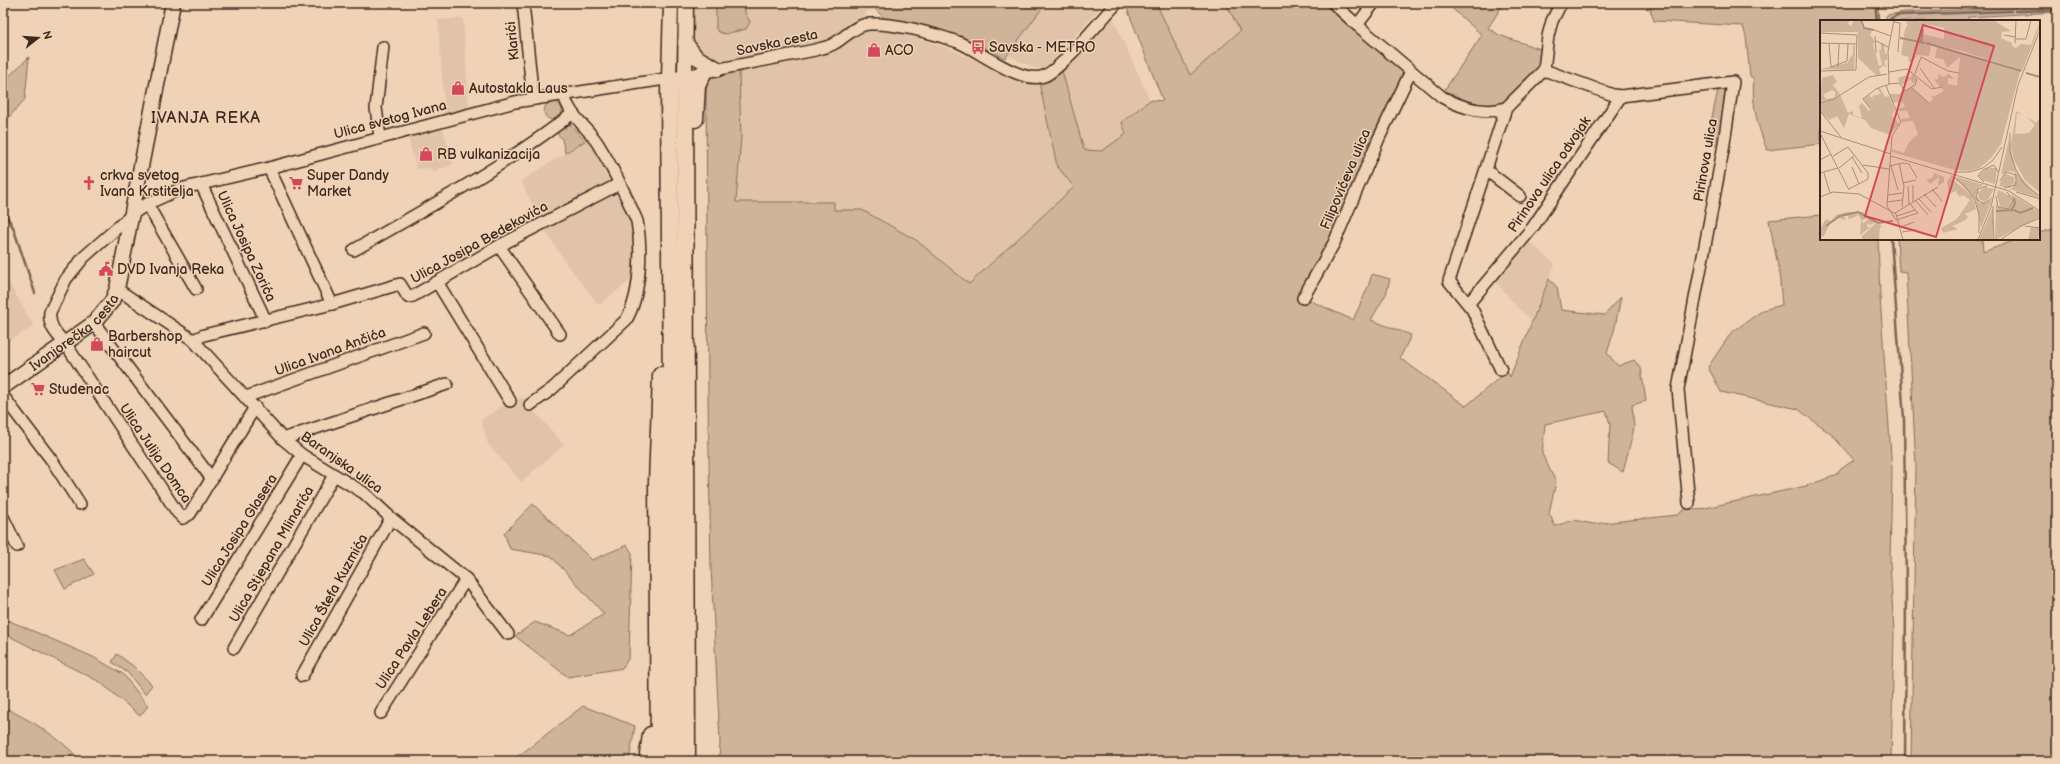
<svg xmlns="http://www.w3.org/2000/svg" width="2060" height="764" viewBox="0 0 2060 764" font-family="'Balsamiq Sans',sans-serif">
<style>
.built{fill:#e0c3a9}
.green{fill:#cfb49a;stroke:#856f5c}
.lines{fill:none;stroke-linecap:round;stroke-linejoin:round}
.stream{stroke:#7b6653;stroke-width:2.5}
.minor-casing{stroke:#3b2a1e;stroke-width:14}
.major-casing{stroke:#3b2a1e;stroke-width:17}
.highway-casing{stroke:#3b2a1e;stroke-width:19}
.minor{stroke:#f0d2b6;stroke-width:11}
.major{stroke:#f0d2b6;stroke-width:14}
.highway{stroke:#f0d2b6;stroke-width:16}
.labels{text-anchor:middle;stroke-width:3;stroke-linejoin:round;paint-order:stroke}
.street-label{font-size:14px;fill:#3b2a1e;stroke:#f0d2b6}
.poi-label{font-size:14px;fill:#3b2a1e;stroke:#f0d2b6;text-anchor:start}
.quarter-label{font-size:16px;letter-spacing:1px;fill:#3b2a1e;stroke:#f0d2b6}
.inset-river{fill:none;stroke:#a68e77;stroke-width:2}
.inset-road{fill:none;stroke:#a88f79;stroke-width:1}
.view{fill:#d1495b;fill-opacity:0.15;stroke:#d1495b;stroke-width:2}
.inset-edge{fill:none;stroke:#3b2a1e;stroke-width:2}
</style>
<rect width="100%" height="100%" fill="#f0d2b6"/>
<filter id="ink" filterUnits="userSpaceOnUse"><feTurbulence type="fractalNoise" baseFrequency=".025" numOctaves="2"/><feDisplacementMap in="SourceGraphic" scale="8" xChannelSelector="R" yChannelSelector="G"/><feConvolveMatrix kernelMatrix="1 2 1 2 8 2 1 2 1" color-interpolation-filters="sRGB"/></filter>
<g filter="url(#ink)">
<g class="built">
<path d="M694 3H874L875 9 866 12 865 16 859 23 834 40 809 47 807 45 719 62 708 61 693 41Z"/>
<path d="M1046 3H1104L1054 60 1044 68H1034L1007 55Z"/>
<path d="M1156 3H1226L1241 31 1190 76Z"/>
<path d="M1111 14 1150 100 1122 122 1126 134 1102 151 1084 150 1062 71Z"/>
<path d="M463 18 469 110 445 116 438 20Z"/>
<path d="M873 24 948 48 1017 79 1039 82 1057 166 1074 187 969 284 916 240 862 210H833L834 202H735L712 76 804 56 860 29Z"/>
<path d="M442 125 453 164 433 172 430 168 417 169 407 135Z"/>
<path d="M590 138 613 184 541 222 521 181Z"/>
<path d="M619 192 635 228 633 278 599 305 566 263 544 229Z"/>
<path d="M1527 240 1555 264 1532 320 1519 309 1495 281Z"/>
<path d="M3 273 34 326 3 344Z"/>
<path d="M522 397 564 445 521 482 488 444 481 420 507 403 513 401 515 402Z"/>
</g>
<g class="green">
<path d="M716 3H745V13L750 22 746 29 725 34 719 32 716 29Z"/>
<path d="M874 3H1046L1005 58 957 35 884 18 875 9Z"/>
<path d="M1125 3H1156L1190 75 1240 31 1226 3H1330L1404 71 1343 217 1302 297 1353 320 1368 287 1372 274 1390 279 1386 294 1371 320 1411 335 1400 358 1466 406 1507 371 1510 377 1549 279 1557 287 1561 310 1605 315 1621 297 1614 331 1607 353 1618 366 1634 360 1641 368 1646 401 1632 405 1634 428 1623 472 1608 463 1610 424 1606 411 1545 424 1542 454 1556 482 1549 513 1555 526 1574 520 1593 524 1677 515 1687 508 1696 510 1806 486 1837 475 1841 469 1854 460 1832 435 1798 409 1721 392 1708 367 1731 333 1763 310 1782 305 1779 271 1769 220 1821 215V239H1878L1880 297 1892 471 1890 562 1894 633 1891 761H719L720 741 711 568 708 399 706 79 739 71 741 137 736 202H834V210H862L916 240 969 284 1074 187 1057 166 1039 82 1062 71 1084 150 1102 151 1126 134 1122 122 1150 100 1163 101Z"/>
<path d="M1446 3H1504L1488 28 1499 35 1543 50 1541 69 1501 107 1470 105 1443 92 1482 35Z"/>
<path d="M1648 3H1916L1878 7 1879 21H1821V144L1767 150C1758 127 1751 104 1754 79L1750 76 1746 37 1743 26 1654 21Z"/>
<path d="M2016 3H2057V12L1968 17V21H1884L1887 15 1904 12 2015 8Z"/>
<path d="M29 57 25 99 3 124V107L7 78Z"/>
<path d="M1719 86 1728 89 1721 146 1706 144Z"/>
<circle cx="553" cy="111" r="9"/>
<path d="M570 124 585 141 565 153 562 139 556 132Z"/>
<path d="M2057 228V761H1911L1916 466 1906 272 1899 271 1897 239H1982L1983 252 2019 239H2039V233Z"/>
<path d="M533 504 592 560 627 545 632 553 629 657 623 668 568 677 515 636 535 622 570 635 604 614 551 556 510 549 504 533Z"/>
<path d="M84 559 94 574 65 589 55 570Z"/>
<path d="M3 618 93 657 123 674 148 706 140 716 100 682 3 633Z"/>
<path d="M117 654 133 666 152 685 145 694 128 673 112 662Z"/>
<path d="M583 706 635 726 629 761H512Z"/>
<path d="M3 707C32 721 60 737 81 761H3Z"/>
</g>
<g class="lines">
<g class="stream">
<path d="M1875 3 1877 21"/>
<path d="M2015 11 2057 10"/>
<path d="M1887 21 1897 15 2011 11"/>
<path d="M3 36 9 3"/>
<path d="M3 210 13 227 35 293"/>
<path d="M1891 239 1904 419 1906 587 1905 761"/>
</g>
<defs>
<g id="minor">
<path d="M523 3 533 99"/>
<path d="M1333 3 1357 25"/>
<path d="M1374 3 1357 25 1442 97C1462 108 1484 115 1506 108"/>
<path d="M1544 70 1613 95 1621 96 1733 82 1723 150 1678 389 1689 503"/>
<path d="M380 137 376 108 383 47"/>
<path d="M269 168 332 304"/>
<path d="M1486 170 1520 196"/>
<path d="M201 184 266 321"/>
<path d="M147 204 196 289"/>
<path d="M499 246 560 334"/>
<path d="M354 250C428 208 504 166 572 114"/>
<path d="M437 282 510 401"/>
<path d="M117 289 193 340 283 439 302 455 364 493 391 518 466 579 508 634"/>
<path d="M1303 298 1334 243 1379 138 1411 71"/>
<path d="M1469 303 1533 227 1621 96"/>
<path d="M94 323 212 479"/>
<path d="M193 340 204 335 332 304 400 284 408 297 413 296 499 246 619 184"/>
<path d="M1501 370 1472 309 1449 281 1506 108 1544 70 1548 36 1552 21 1561 3"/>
<path d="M3 396 53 462 80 504"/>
<path d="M246 397 424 333"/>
<path d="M530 405 552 389 626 320C641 296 642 248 637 221 626 195 613 168 598 144 587 126 568 115 564 94"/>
<path d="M255 407 190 514 183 518 177 512 65 343C56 334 48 325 50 312L66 279 84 257 134 213 147 204 180 189 269 168 515 102 685 76 815 50C822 48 829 47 835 43 845 37 857 24 869 24 896 23 933 33 958 42 980 51 1022 85 1044 76 1062 69 1101 19 1117 3"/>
<path d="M283 439 447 384"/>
<path d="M3 517 17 546"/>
<path d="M201 620 302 455"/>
<path d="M234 648 334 475"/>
<path d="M302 676 391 518"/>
<path d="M381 713 466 579"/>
</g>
<g id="major">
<path d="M685 42 696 57 718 69"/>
<path d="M685 76 686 3"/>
<path d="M669 79 671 3"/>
<path id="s1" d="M3 387 94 323 112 301 117 289 173 3"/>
</g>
<g id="highway">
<path d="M685 76 687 761"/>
<path d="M669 79 673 761"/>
<path d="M695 119 697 86 703 73"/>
<path d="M647 761 651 735"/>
<path d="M659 761 657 483 661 375"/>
</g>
</defs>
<use href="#minor" class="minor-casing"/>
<use href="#major" class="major-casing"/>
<use href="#highway" class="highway-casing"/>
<use href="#minor" class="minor"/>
<use href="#major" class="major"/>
<use href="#highway" class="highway"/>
</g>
</g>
<defs>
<symbol id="bus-bare" viewBox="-9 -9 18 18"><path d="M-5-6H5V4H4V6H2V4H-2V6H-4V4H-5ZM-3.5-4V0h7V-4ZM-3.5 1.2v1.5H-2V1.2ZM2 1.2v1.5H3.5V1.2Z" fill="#d1495b" stroke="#f0d2b6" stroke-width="2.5" paint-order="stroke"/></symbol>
<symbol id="shop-bare" viewBox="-9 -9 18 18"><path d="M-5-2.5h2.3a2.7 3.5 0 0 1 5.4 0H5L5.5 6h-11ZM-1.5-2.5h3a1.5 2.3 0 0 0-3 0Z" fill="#d1495b" stroke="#f0d2b6" stroke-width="2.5" paint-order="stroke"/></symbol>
<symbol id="church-bare" viewBox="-9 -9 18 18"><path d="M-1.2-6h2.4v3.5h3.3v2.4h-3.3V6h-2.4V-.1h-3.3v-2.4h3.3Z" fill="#d1495b" stroke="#f0d2b6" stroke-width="2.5" paint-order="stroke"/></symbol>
<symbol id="supermarket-bare" viewBox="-9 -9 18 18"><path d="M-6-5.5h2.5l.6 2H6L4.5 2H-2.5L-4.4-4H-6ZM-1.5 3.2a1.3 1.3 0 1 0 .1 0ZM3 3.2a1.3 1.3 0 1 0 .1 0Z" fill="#d1495b" stroke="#f0d2b6" stroke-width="2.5" paint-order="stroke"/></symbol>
<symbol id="civic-bare" viewBox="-9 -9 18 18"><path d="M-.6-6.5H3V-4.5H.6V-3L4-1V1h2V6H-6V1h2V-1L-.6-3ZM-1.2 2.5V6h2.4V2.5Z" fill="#d1495b" stroke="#f0d2b6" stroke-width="2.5" paint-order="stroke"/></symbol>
</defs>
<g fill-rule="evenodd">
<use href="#bus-bare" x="968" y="37" width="20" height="20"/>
<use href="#shop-bare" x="864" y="40" width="20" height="20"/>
<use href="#shop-bare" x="448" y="78" width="20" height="20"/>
<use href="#shop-bare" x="416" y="144" width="20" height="20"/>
<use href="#church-bare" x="79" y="173" width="20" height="20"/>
<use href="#supermarket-bare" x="286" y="173" width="20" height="20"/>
<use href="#civic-bare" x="96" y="259" width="20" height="20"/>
<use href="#shop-bare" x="87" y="334" width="20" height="20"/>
<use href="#supermarket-bare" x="28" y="379" width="20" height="20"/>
</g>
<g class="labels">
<g class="street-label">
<text transform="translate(512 41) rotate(-96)" y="5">Klarići</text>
<text transform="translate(777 42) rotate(-12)" y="5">Savska cesta</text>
<text transform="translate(390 119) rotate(-15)" y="5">Ulica svetog Ivana</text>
<text transform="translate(1705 160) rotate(-80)" y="5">Pirinova ulica</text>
<text transform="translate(1549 174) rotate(-56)" y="5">Pirinova ulica odvojak</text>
<text transform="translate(1345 179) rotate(-67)" y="5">Filipovićeva ulica</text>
<text transform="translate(479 242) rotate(-29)" y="5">Ulica Josipa Bedekovića</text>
<text transform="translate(247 246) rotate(65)" y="5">Ulica Josipa Zorića</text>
<text dy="5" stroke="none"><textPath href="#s1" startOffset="90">Ivanjorečka cesta</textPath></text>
<text transform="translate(330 351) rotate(-20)" y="5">Ulica Ivana Ančića</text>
<text transform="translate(156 453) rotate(56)" y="5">Ulica Julija Domca</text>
<text transform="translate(342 462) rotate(35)" y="5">Baranjska ulica</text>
<text transform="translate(239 530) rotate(-58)" y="5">Ulica Josipa Glasera</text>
<text transform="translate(271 554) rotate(-60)" y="5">Ulica Stjepana Mlinarića</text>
<text transform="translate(333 590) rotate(-61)" y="5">Ulica Štefa Kuzmića</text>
<text transform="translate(411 638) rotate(-57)" y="5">Ulica Pavla Lebera</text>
</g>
<g class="poi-label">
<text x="989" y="52">Savska - METRO</text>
<text x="885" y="55">ACO</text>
<text x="469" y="93">Autostakla Laus</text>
<text x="437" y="159">RB vulkanizacija</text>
<text x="100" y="180">crkva svetog<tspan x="100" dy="16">Ivana Krstitelja</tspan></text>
<text x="307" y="180">Super Dandy<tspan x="307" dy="16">Market</tspan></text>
<text x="117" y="274">DVD Ivanja Reka</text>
<text x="108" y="341">Barbershop<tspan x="108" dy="16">haircut</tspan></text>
<text x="49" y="394">Studenac</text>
</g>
<g class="quarter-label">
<text x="206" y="123">IVANJA REKA</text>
</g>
</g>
<g transform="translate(1820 20)">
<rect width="220" height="220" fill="#f0d2b6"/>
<path d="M0 0H30L28 4 31 6 34 0H40L42 8 52 10 50 15 55 21 53 25 59 46 62 45 59 30H61V22L64 25 65 34 67 33V40L64 41 67 48 64 45 59 49 61 55 57 56 38 38V12H0ZM85 0H173L191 11 182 12 181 18 192 23V26L196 28 201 24 211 25 220 2V6L202 51 142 31 106 23 111 25 109 36 97 35 92 43 88 41 89 37 81 35 85 9 88 5ZM104 4 124 8V19L102 14ZM33 25 35 26 34 50 0 49 27 43 33 34ZM117 27 200 52 181 124 171 138 160 148 150 151 134 150 72 132V129L84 133 89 122 98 114 93 101 82 102 81 99 90 98 87 91H77L76 89 85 87 83 82 73 83 69 74H79L91 67 109 83 113 79 110 75 113 77 124 71 114 60 118 59V54L123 57 129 54 134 59 128 58V64L137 66 140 37 127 48 123 39 115 38ZM93 54 97 59 94 64 90 59 82 65 79 62 78 58 87 55 90 58ZM13 55 17 62 13 65 20 74 15 77V72L12 70 3 75 6 79 13 78 0 82 2 58ZM57 68H60L65 77 69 76 75 90 72 95 79 104 70 115 51 108 45 100 29 94 24 108 17 96 9 100 0 91V83L20 75 28 93 33 91V95L42 98 39 86 42 83 49 91 50 89 44 79 49 75 54 80 52 76 61 74ZM196 91 203 95 197 93 195 114 209 113 215 105 206 96 216 103 220 98V173L205 160 194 140 191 125ZM189 119 196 152 220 178 189 169 193 168 195 152 188 151 181 155ZM167 148H177L175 164 162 160 159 155ZM114 153 124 157V162L118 166 119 157 110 164 106 160 113 157ZM185 153 197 159 189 168 179 166ZM133 156 164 165 158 168 159 183 172 180 161 208 155 179ZM130 157 152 176 156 189 145 194 148 197 144 201 132 206 138 209 123 213 121 208 137 199 150 180 143 175 140 177 136 172 138 170 129 174 127 162ZM165 167 174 169 166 183 156 177V174ZM178 170 192 177 190 187 181 188 177 176ZM191 174 220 192V197L175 220 176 182 177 186 190 188ZM173 187V220H159ZM27 192H43L48 197 42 201 37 193V196L29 199 28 196H24L26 200 18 198 10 203 4 216 0 217V209L6 199 11 201 16 195ZM50 197 56 202 50 205 47 203V207H50L40 215 41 201 44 203ZM56 203 61 205 62 209 60 206 59 219 42 220V216ZM211 207 220 208 218 220H208Z" fill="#cfb49a" fill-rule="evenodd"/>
<path class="inset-river" d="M41 0 44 8 54 10M80 18 105 23M101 22 103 9M106 23 201 51M206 53 220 57M191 190 195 184 194 178M176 191 194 190 200 193 213 188M6 206 20 196 38 192 58 203 73 201"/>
<path class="inset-road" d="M74 0 68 31 69 64 66 66 81 102 72 116 67 186 76 200 98 193 90 184M74 2 80 3 78 32M54 10 71 16M0 13 37 15 36 50 0 51M184 15 196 17M55 16 56 33M196 19H206L211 0M56 21 68 27M0 23 37 24M195 23 196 0M9 24 11 47 27 41 28 24M18 46 19 24M100 48 114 68M69 52 87 49 112 69 122 67M95 54 101 37 128 51 139 53M69 64 79 63 85 71 95 65 97 59M91 67 109 83M0 83 14 79 49 57 67 54M50 88 43 79 56 69 66 65M0 91 21 117M0 111 71 134M0 113 29 170M190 113V132L196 150 205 165 220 176M13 136 28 127 48 153V159L29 169M71 136 189 171 220 191M32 137 42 153M0 140 11 134M79 143 84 166 82 187M43 145 69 149M69 146 83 143 89 144 97 158M71 146 78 170M32 147 39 164M19 148 35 135M134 152H150L163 148 173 140 182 127M0 153 18 148M4 153 10 173M131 156 143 164 154 178 159 194V213M180 161 186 152 196 155V165L184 168M164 162 158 156 163 150 174 145 178 152M83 163 96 160M93 165V182M88 166 89 184M167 166 158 169 156 179 164 184 172 178M112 169 122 181M196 172 220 179M104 174 116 187M68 175 82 173M176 176 178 187 188 189 193 181 187 172M0 177 13 172 39 174 76 194 83 220M98 178 111 192M95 180 108 195M67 182 82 180M75 193 118 167M77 196 95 190M173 201 174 220M173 203V186M205 206 220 208M81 207 94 202M82 212 96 210M158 220 171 187 198 65 220 10M180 220 201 206 220 198"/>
<path class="view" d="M103 5 174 26 116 217 45 196Z"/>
<rect width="220" height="220" class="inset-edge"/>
</g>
<rect width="2060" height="764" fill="none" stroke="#f0d2b6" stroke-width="16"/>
<rect x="8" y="8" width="2044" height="748" fill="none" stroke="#3b2a1e" stroke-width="1.5" filter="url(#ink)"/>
<g transform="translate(38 38) rotate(73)" stroke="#f0d2b6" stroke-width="3" paint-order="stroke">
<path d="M0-3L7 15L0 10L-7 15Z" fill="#3b2a1e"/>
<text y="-6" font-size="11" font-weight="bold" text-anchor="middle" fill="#3b2a1e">N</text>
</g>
</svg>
